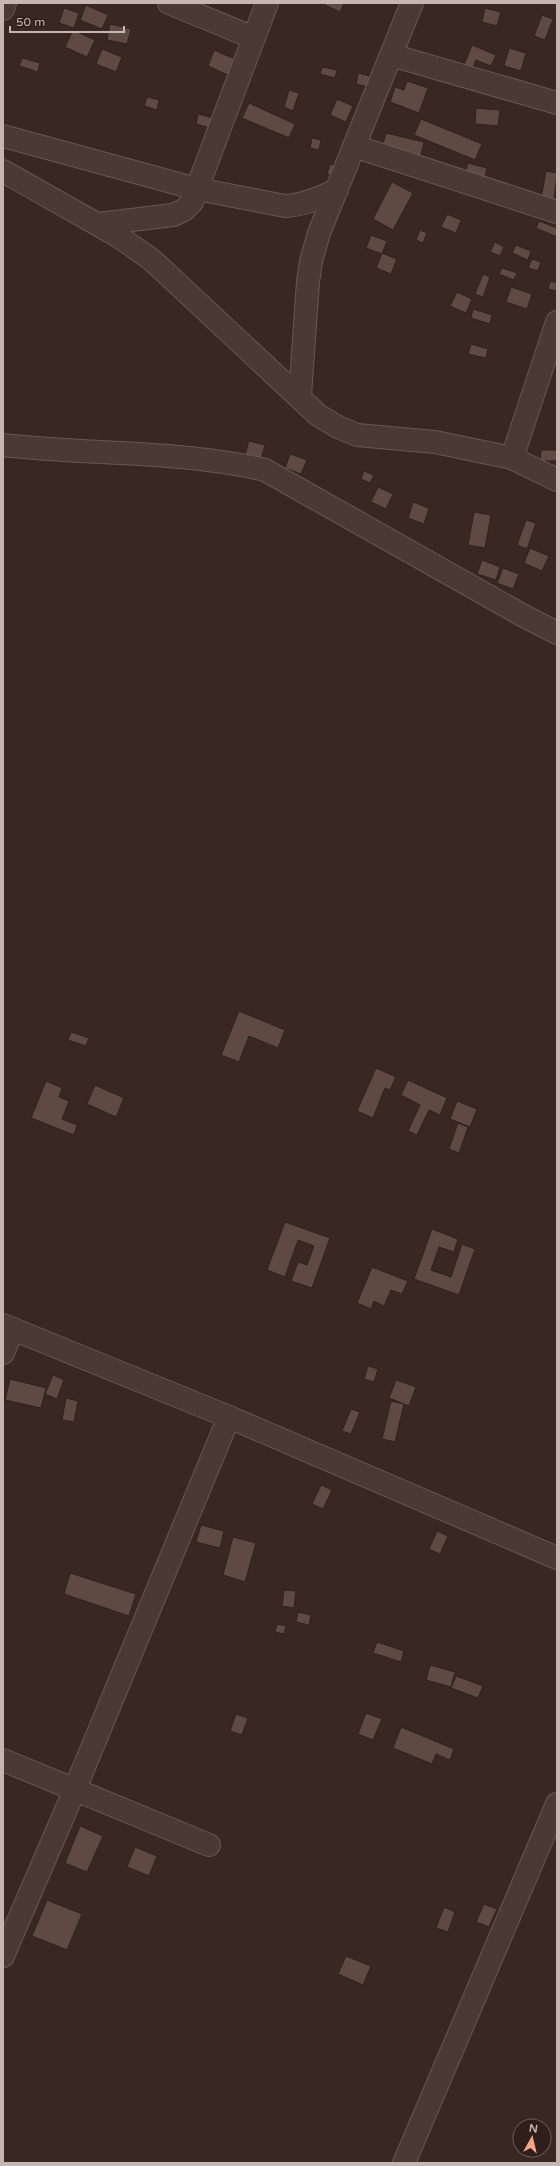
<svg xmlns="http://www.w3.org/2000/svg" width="560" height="2166" viewBox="0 0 560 2166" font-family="'Varela Round',sans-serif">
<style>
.building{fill:#5e4943;stroke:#30211d}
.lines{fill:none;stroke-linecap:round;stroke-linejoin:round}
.minor-casing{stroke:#675853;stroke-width:24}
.minor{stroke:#493a35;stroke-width:22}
</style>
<rect width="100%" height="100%" fill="#392722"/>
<g class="building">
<path d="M321 3H344L340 12Z"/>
<path d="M86 5 108 15 102 29 80 20Z"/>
<path d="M64 8 79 13 74 28 59 23Z"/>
<path d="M485 8 501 12 497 26 482 22Z"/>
<path d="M542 15 553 19 545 40 534 36Z"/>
<path d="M110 24 131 29 127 44 107 40Z"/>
<path d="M73 30 95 40 87 57 65 47Z"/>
<path d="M472 45 496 55 491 66 476 60 471 73 462 70Z"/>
<path d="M509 48 526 53 521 71 504 66Z"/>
<path d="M102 49 122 57 116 72 96 64Z"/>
<path d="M214 50 237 60 230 76 208 66Z"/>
<path d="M22 58 40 63 38 72 19 66Z"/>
<path d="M322 67 337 70 335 78 320 74Z"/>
<path d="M358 73 374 77 372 88 356 84Z"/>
<path d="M407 81 428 88 419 113 390 102 395 87 404 90Z"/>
<path d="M289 90 299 93 293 111 284 107Z"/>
<path d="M147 97 159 100 157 110 144 106Z"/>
<path d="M337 99 353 106 346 122 330 115Z"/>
<path d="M249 103 295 124 289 138 242 118Z"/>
<path d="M476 108 500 110 498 126 475 124Z"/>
<path d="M198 114 217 119 214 129 196 124Z"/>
<path d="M421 119 482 144 475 160 414 135Z"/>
<path d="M386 133 424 142 420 159 382 149Z"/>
<path d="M312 138 321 140 319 150 310 148Z"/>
<path d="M468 163 487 168 484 182 464 177Z"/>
<path d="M330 164 338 167 336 176 327 174Z"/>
<path d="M546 171 557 173 554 201 541 198Z"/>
<path d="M392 182 413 193 393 230 373 219Z"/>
<path d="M447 214 461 220 456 233 441 227Z"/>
<path d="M539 221 557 228V237L536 228Z"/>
<path d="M420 230 427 233 423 243 416 240Z"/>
<path d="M371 235 387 241 382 254 366 248Z"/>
<path d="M495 242 504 247 500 256 490 252Z"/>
<path d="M516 245 531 251 528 260 512 253Z"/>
<path d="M382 253 397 259 391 274 376 268Z"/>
<path d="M532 259 541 262 538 271 528 268Z"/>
<path d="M502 268 517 273 514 280 499 274Z"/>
<path d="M483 274 490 277 483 297 475 294Z"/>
<path d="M550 281 557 283V291L548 289Z"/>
<path d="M511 287 532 294 527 309 506 302Z"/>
<path d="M457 292 472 299 466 313 450 306Z"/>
<path d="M473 309 492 315 490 324 471 318Z"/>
<path d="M471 344 488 349 486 358 468 354Z"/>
<path d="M249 441 265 445 261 459 245 455Z"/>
<path d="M541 450H557V461H540Z"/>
<path d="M290 454 307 460 301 474 285 468Z"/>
<path d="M364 471 374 475 370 483 361 479Z"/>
<path d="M378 487 393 494 386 509 371 502Z"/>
<path d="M413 502 429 508 424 524 408 518Z"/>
<path d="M474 512 491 515 485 548 468 545Z"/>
<path d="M526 520 536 523 527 549 517 545Z"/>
<path d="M530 548 549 556 542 571 524 563Z"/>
<path d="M482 560 500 567 496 580 477 574Z"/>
<path d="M503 568 519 574 513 589 497 583Z"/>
<path d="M239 1011 285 1030 278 1048 249 1036 239 1062 221 1055Z"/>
<path d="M71 1032 89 1038 86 1046 68 1040Z"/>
<path d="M376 1068 396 1077 390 1090 385 1088 373 1118 357 1111Z"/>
<path d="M408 1080 447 1098 440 1115 429 1110 417 1135 408 1131 420 1105 401 1095Z"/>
<path d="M46 1081 62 1088 59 1097 69 1101 62 1119 77 1125 74 1135 31 1118Z"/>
<path d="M95 1085 124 1098 116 1117 87 1104Z"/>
<path d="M457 1101 477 1109 470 1127 450 1119Z"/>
<path d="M458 1123 468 1127 459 1153 449 1149Z"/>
<path d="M285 1222 330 1238 312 1288 291 1281 298 1262 307 1265 314 1246 298 1240 285 1277 267 1270Z"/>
<path d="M432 1229 458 1239 454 1252 439 1247 431 1270 451 1277 462 1244 475 1249 459 1295 414 1279Z"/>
<path d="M372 1267 408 1281 402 1294 391 1290 384 1306 374 1301 371 1309 357 1303Z"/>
<path d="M368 1366 378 1369 374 1382 364 1379Z"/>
<path d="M53 1375 64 1380 57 1399 45 1394Z"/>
<path d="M10 1379 46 1388 41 1408 5 1400Z"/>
<path d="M396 1380 416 1387 409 1406 389 1398Z"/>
<path d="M66 1398 78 1401 74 1422 62 1420Z"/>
<path d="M391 1401 404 1404 395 1442 382 1439Z"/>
<path d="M351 1409 360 1412 351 1434 342 1431Z"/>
<path d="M321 1485 332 1490 323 1509 312 1504Z"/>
<path d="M201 1525 224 1531 220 1548 196 1542Z"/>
<path d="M437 1531 448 1536 440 1554 429 1549Z"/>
<path d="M233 1537 256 1543 245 1582 223 1575Z"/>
<path d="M70 1573 136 1594 129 1616 64 1594Z"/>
<path d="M284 1590 296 1591 294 1608 282 1606Z"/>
<path d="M298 1612 311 1615 309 1625 296 1622Z"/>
<path d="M277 1624 286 1626 284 1634 275 1632Z"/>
<path d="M377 1642 404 1651 401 1662 373 1653Z"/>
<path d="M430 1665 455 1672 451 1687 426 1680Z"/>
<path d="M456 1676 483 1686 478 1698 451 1688Z"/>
<path d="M366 1713 382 1719 373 1740 358 1734Z"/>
<path d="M236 1714 248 1718 242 1735 230 1731Z"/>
<path d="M401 1727 454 1749 450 1760 436 1754 432 1764 393 1748Z"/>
<path d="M80 1826 103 1836 87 1872 65 1863Z"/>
<path d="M135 1847 157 1856 149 1876 127 1867Z"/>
<path d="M47 1900 82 1914 67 1950 32 1936Z"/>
<path d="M484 1904 497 1909 489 1927 476 1922Z"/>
<path d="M444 1907 455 1912 448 1932 436 1928Z"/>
<path d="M346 1956 371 1966 363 1985 338 1974Z"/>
</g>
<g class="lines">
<defs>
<g id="minor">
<path d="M169 3 254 38"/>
<path d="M3 9 5 3"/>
<path d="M391 55 557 103"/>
<path d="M3 136 197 189 285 206C304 205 319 198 337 190"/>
<path d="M354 146 557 212"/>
<path d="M3 171 118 236 152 260 318 415 338 427 357 435 435 442 512 458 557 480"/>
<path d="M98 224 173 215 184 210 192 202 267 3"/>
<path d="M300 396 308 282 311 261 319 233 412 3"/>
<path d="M3 445C90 455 179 450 265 470L522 615 557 633"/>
<path d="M512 458 557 322"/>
<path d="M3 1325 229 1417 557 1558"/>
<path d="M3 1353 13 1329"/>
<path d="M3 1760 209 1845"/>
<path d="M3 1956 75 1789 229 1417"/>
<path d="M404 2163 557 1804"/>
</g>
</defs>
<use href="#minor" class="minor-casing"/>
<use href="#minor" class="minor"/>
</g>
<rect width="560" height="2166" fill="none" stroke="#c6b6b0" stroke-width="8"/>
<g transform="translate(532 2138) rotate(8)"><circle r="19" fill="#2e1f1b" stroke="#6b5b57"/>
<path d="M0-3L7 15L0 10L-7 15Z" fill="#f6a485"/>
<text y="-6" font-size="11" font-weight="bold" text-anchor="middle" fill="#c6b6b0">N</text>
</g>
<path d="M10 26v6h114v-6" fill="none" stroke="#c6b6b0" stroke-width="2"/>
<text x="16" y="26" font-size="12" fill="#c6b6b0" stroke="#2e1f1b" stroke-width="3" paint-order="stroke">50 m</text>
</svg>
